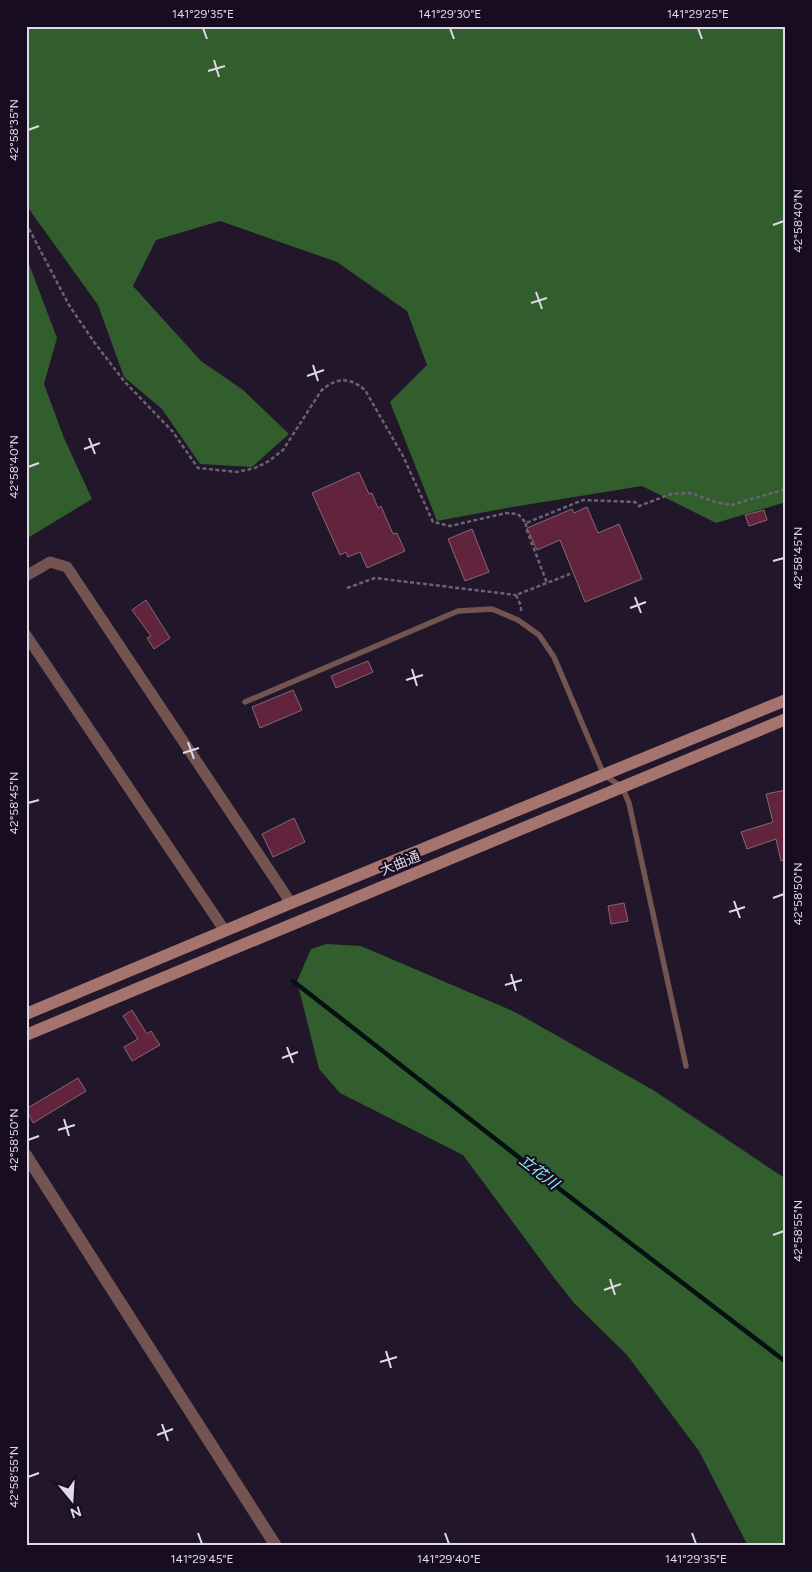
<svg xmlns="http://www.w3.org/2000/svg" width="812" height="1572" viewBox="0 0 812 1572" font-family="Figtree,'Noto Sans JP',sans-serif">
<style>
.forest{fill:#315e2c}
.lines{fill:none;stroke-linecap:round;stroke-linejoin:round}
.stream{stroke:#041011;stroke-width:4.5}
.building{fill:#62243c;stroke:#866871}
.path{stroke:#6b6273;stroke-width:2.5;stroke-dasharray:4 2.5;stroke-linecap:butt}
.service{stroke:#735450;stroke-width:5.5}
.minor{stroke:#735450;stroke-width:11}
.tertiary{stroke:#735450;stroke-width:12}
.secondary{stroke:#a5746e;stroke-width:12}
.ticks{fill:none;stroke:#dfd8e6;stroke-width:2}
.labels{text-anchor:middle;stroke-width:4.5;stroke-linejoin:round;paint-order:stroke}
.street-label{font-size:14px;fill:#dfd8e6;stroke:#180d20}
.water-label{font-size:15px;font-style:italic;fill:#8ef8ff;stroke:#180d20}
.neatline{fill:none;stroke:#dfd8e6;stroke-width:2}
.ticks-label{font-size:12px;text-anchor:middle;fill:#dfd8e6}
</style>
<rect width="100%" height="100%" fill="#21162a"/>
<g class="forest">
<path d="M26 26H786V502L716 523 642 486 507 508 437 521 390 402 427 365 407 311 337 262 220 221 156 240 133 286 201 361 243 390 289 434 252 467 200 464 162 409 124 377 98 305 26 205Z"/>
<path d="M26 256 57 338 44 384 64 438 92 499 26 539Z"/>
<path d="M326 944 361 946 515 1012 653 1090 786 1179V1546H748L699 1451 627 1355 574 1303 555 1279 463 1155 340 1093 319 1069 297 981 311 949Z"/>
</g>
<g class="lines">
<path class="stream" d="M293 981 553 1184 786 1362"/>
</g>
<g class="building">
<path d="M359 472 369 494 372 493 378 508 381 506 393 534 397 533 405 551 367 568 360 552 348 557 346 552 340 555 312 493Z"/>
<path d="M587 507 598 533 619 524 642 579 585 602 560 540 537 550 527 528 572 509 574 513Z"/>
<path d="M764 510 767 520 749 526 745 515Z"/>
<path d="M472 529 489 572 465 581 448 539Z"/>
<path d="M146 600 170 638 154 649 147 638 151 636 132 610Z"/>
<path d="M368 661 373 672 336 688 331 676Z"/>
<path d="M293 690 302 710 260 728 252 707Z"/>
<path d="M786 790V860L781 861 776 839 747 849 741 832 773 822 766 794Z"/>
<path d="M294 818 305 842 273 857 262 834Z"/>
<path d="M624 903 628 921 611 924 608 906Z"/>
<path d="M132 1010 147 1034 151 1031 160 1045 132 1061 124 1047 138 1039 123 1016Z"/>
<path d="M78 1078 86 1091 33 1123 26 1109Z"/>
</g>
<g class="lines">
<g class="path">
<path d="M26 223 69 305 94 342 124 381 173 432 198 468 237 472 255 468 269 461 283 450 321 391C336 377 350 377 365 390L403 456 433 522 450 526 506 513 518 514 526 523 583 500 635 502 639 506 671 494 691 493 715 502 731 505 786 489"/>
<path d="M526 523V528L547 583"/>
<path d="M347 588 375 578 516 595"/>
<path d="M521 611V606L516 595 570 574"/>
</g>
<path class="service" d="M245 702 458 611 492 609 518 620 539 635 554 657 604 775 622 787 629 803 686 1066"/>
<g class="minor">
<path d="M26 576 50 562 67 567 291 903"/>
<path d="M26 635 225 931"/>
</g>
<path class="tertiary" d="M26 1155 276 1546"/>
<g class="secondary">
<path d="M26 1014 291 903 786 700"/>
<path d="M26 1035 786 719"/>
</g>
</g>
<path class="ticks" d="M203 28 207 39M450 28 454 39M698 28 702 39M214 60 219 77M208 71 225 66M28 130 39 126M773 225 784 221M536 292 542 309M531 303 547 298M313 365 318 381M307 376 324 370M89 438 95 454M84 449 100 443M28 467 39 463M773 561 784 558M635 597 641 613M630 608 646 602M412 669 417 686M406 680 423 675M188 742 194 759M183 753 199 748M28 803 39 800M773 898 784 894M734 901 740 918M729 912 745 907M511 974 516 991M505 985 522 980M287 1047 293 1063M282 1058 298 1052M64 1119 69 1136M58 1130 75 1125M28 1140 39 1136M773 1235 784 1231M610 1279 615 1295M604 1290 621 1284M386 1351 391 1368M380 1362 397 1357M162 1424 168 1441M157 1435 173 1429M28 1477 39 1473M198 1533 202 1544M445 1533 449 1544M692 1533 696 1544"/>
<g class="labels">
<g class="street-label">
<text transform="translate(400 863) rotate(-22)" y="5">大曲通</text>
</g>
<g class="water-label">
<text transform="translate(539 1172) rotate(38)" y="5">立花川</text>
</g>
</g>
<rect width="812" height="1572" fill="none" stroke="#180d20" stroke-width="55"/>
<g transform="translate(72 1500) rotate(162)" stroke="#180d20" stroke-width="4" paint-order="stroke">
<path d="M0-4L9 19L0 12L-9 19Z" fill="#dfd8e6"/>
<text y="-8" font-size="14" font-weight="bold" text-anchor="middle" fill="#dfd8e6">N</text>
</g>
<rect x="28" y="28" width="756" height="1516" class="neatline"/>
<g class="ticks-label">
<text x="203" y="18">141°29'35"E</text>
<text x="450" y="18">141°29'30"E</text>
<text x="698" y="18">141°29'25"E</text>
<text transform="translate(14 130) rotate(-90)" y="4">42°58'35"N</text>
<text transform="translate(798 221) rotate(-90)" y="4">42°58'40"N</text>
<text transform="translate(14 467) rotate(-90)" y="4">42°58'40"N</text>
<text transform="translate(798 558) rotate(-90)" y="4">42°58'45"N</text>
<text transform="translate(14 803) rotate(-90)" y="4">42°58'45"N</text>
<text transform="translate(798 894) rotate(-90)" y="4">42°58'50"N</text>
<text transform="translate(14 1140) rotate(-90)" y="4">42°58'50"N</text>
<text transform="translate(798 1231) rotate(-90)" y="4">42°58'55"N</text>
<text transform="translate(14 1477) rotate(-90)" y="4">42°58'55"N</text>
<text x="202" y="1563">141°29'45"E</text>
<text x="449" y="1563">141°29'40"E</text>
<text x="696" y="1563">141°29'35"E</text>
</g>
</svg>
